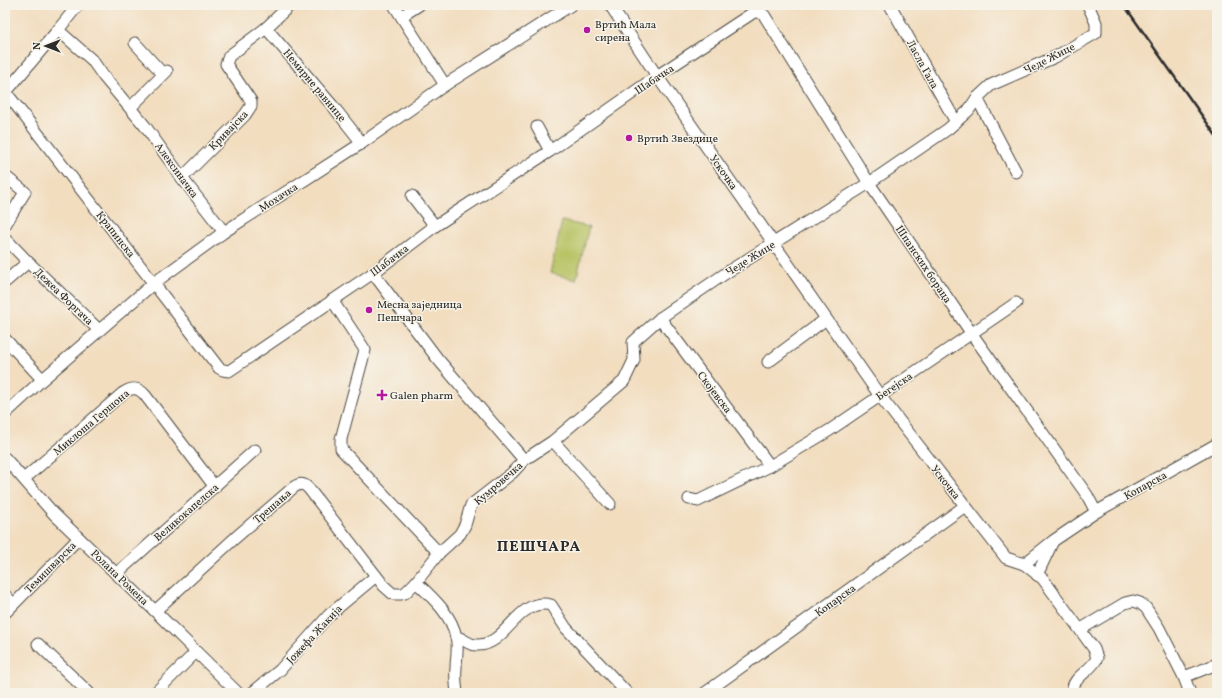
<svg xmlns="http://www.w3.org/2000/svg" width="1222" height="698" viewBox="0 0 1222 698" font-family="Vollkorn,serif">
<style>
.green{fill:#b7c365;stroke:#717748}
.lines{fill:none;stroke-linecap:round;stroke-linejoin:round}
.minor-casing{stroke:#494641;stroke-width:13}
.minor{stroke:#fff;stroke-width:11}
.rail{stroke:#2b2b2b;stroke-width:2.5}
.poi-dot{fill:#b5179e;stroke:#f7f3e8;stroke-width:1.5}
.labels{text-anchor:middle;stroke-width:3;stroke-linejoin:round;paint-order:stroke}
.poi-label{font-size:11px;fill:#2b2b2b;stroke:#f7f3e8;text-anchor:start}
.street-label{font-size:11px;fill:#2b2b2b;stroke:#f7f3e8}
.district-label{font-size:15px;font-weight:bold;letter-spacing:1px;fill:#2b2b2b;stroke:#f7f3e8}
</style>
<rect width="100%" height="100%" fill="#f7f3e8"/>
<filter id="ink" filterUnits="userSpaceOnUse"><feTurbulence type="fractalNoise" baseFrequency=".025" numOctaves="2"/><feDisplacementMap in="SourceGraphic" scale="8" xChannelSelector="R" yChannelSelector="G"/><feConvolveMatrix kernelMatrix="1 2 1 2 8 2 1 2 1" color-interpolation-filters="sRGB"/></filter>
<filter id="wash" filterUnits="userSpaceOnUse"><feTurbulence type="fractalNoise" baseFrequency=".012" numOctaves="4" result="noise"/><feDisplacementMap in="SourceGraphic" scale="16" xChannelSelector="R" yChannelSelector="G"/><feGaussianBlur stdDeviation="0.9" result="paint"/><feColorMatrix in="noise" values="0 0 0 0 0 0 0 0 0 0 0 0 0 0 0 0 0 1.4 0 .05"/><feComposite in="paint" operator="in"/></filter>
<g filter="url(#wash)">
<rect width="100%" height="100%" fill="#f2ddbf"/>
<path class="green" d="M562 221 589 227 576 280 550 273Z"/>
</g>
<g filter="url(#ink)">
<g class="lines">
<defs>
<g id="minor">
<path d="M394 5 445 85"/>
<path d="M610 5 657 76 880 396 1006 558 1024 564 1043 579 1094 649 1097 658C1091 672 1072 676 1072 693"/>
<path d="M890 5 956 122"/>
<path d="M402 16 419 5"/>
<path d="M266 28 332 105 362 143"/>
<path d="M58 30 92 60 104 77 145 126 182 178 224 232"/>
<path d="M135 43 163 74"/>
<path d="M5 91 219 368 223 370 229 371 373 273 435 226 550 151 657 76 754 12H759L764 15 869 183 972 334 1087 495 1096 512"/>
<path d="M6 92 58 30 78 5"/>
<path d="M977 98 1016 172"/>
<path d="M130 108 167 71"/>
<path d="M537 127 550 151"/>
<path d="M5 176 25 192 5 225"/>
<path d="M182 178 245 115 251 106V101L226 64 229 56 266 28 290 5"/>
<path d="M412 196 435 226"/>
<path d="M5 238 28 262 99 330"/>
<path d="M373 273 437 358 524 460"/>
<path d="M5 282 28 262"/>
<path d="M332 300 365 350 341 439V449L439 553"/>
<path d="M660 318 770 466"/>
<path d="M5 339 42 379"/>
<path d="M768 362 826 319"/>
<path d="M5 414 43 379 154 283 224 232 362 143 445 85 571 5"/>
<path d="M553 441 610 504"/>
<path d="M5 458 54 514 155 611 238 693"/>
<path d="M24 479 123 393C132 387 138 387 145 395L215 487"/>
<path d="M689 499 698 501 770 466 830 430 1016 303"/>
<path d="M1024 564 1053 541 1096 512 1217 444"/>
<path d="M116 574 255 450"/>
<path d="M1037 575 1052 543"/>
<path d="M416 582C432 597 452 615 456 637 459 647 456 658 456 668 455 676 456 685 457 693"/>
<path d="M5 595 13 604"/>
<path d="M155 611 235 538 294 487C300 483 304 483 309 489L384 586 393 594H401L405 593 416 582 439 553 460 534 465 525 471 505 512 473 524 460 553 441 624 381 634 360 633 342 660 318 729 271 869 183 948 129 968 111 977 98 991 85 1055 57 1096 33V23L1088 5"/>
<path d="M5 613 79 538"/>
<path d="M1081 629 1125 603 1133 601 1140 603 1146 608 1159 628 1184 677 1190 693"/>
<path d="M456 637C465 638 467 646 479 645 507 644 518 597 551 605L566 628 627 693"/>
<path d="M38 644 89 693"/>
<path d="M1184 677 1217 664"/>
<path d="M155 693 196 652"/>
<path d="M252 693 280 670 329 615 376 576"/>
<path d="M705 693 965 506"/>
</g>
</defs>
<use href="#minor" class="minor-casing"/>
<use href="#minor" class="minor"/>
<path class="rail" d="M1124 5 1217 137"/>
</g>
</g>
<g class="poi-dot">
<circle cx="587" cy="30" r="4"/>
<circle cx="629" cy="138" r="4"/>
<circle cx="369" cy="310" r="4"/>
<path d="M380 389h4v4h4v4h-4v4h-4v-4h-4v-4h4z"/>
</g>
<g class="labels">
<g class="poi-label">
<text x="595" y="28">Вртић Мала<tspan x="595" dy="13">сирена</tspan></text>
<text x="637" y="142">Вртић Звездице</text>
<text x="377" y="308">Месна заједница<tspan x="377" dy="13">Пешчара</tspan></text>
<text x="390" y="399">Galen pharm</text>
</g>
<g class="street-label">
<text transform="translate(1049 58) rotate(-27)" y="4">Чеде Жице</text>
<text transform="translate(923 64) rotate(61)" y="4">Ласла Гала</text>
<text transform="translate(654 79) rotate(-34)" y="4">Шабачка</text>
<text transform="translate(315 85) rotate(50)" y="4">Немирне равнице</text>
<text transform="translate(228 130) rotate(-46)" y="4">Кривајска</text>
<text transform="translate(177 170) rotate(54)" y="4">Алексиначка</text>
<text transform="translate(724 172) rotate(55)" y="4">Ускочка</text>
<text transform="translate(278 197) rotate(-33)" y="4">Мохачка</text>
<text transform="translate(116 234) rotate(52)" y="4">Крапинска</text>
<text transform="translate(750 258) rotate(-32)" y="4">Чеде Жице</text>
<text transform="translate(389 260) rotate(-37)" y="4">Шабачка</text>
<text transform="translate(924 264) rotate(56)" y="4">Шпанских бораца</text>
<text transform="translate(64 296) rotate(44)" y="4">Дежеа Форгача</text>
<text transform="translate(894 386) rotate(-34)" y="4">Бегејска</text>
<text transform="translate(715 392) rotate(53)" y="4">Скојевска</text>
<text transform="translate(91 422) rotate(-40)" y="4">Миклоша Гершона</text>
<text transform="translate(946 482) rotate(52)" y="4">Ускочка</text>
<text transform="translate(498 483) rotate(-41)" y="4">Кумровечка</text>
<text transform="translate(1145 485) rotate(-29)" y="4">Копарска</text>
<text transform="translate(272 506) rotate(-41)" y="4">Трешања</text>
<text transform="translate(186 512) rotate(-41)" y="4">Великокапелска</text>
<text transform="translate(50 567) rotate(-45)" y="4">Темишварска</text>
<text transform="translate(120 577) rotate(44)" y="4">Ролана Ромена</text>
<text transform="translate(835 600) rotate(-36)" y="4">Копарска</text>
<text transform="translate(314 634) rotate(-47)" y="4">Јожефа Жакија</text>
</g>
<g class="district-label">
<text x="539" y="551">ПЕШЧАРА</text>
</g>
</g>
<rect width="1222" height="698" fill="none" stroke="#f7f3e8" stroke-width="20"/>
<g transform="translate(46 46) rotate(270)" stroke="#f7f3e8" stroke-width="3" paint-order="stroke">
<path d="M0-3L7 15L0 10L-7 15Z" fill="#2b2b2b"/>
<text y="-6" font-size="11" font-weight="bold" text-anchor="middle" fill="#2b2b2b">N</text>
</g>
</svg>
